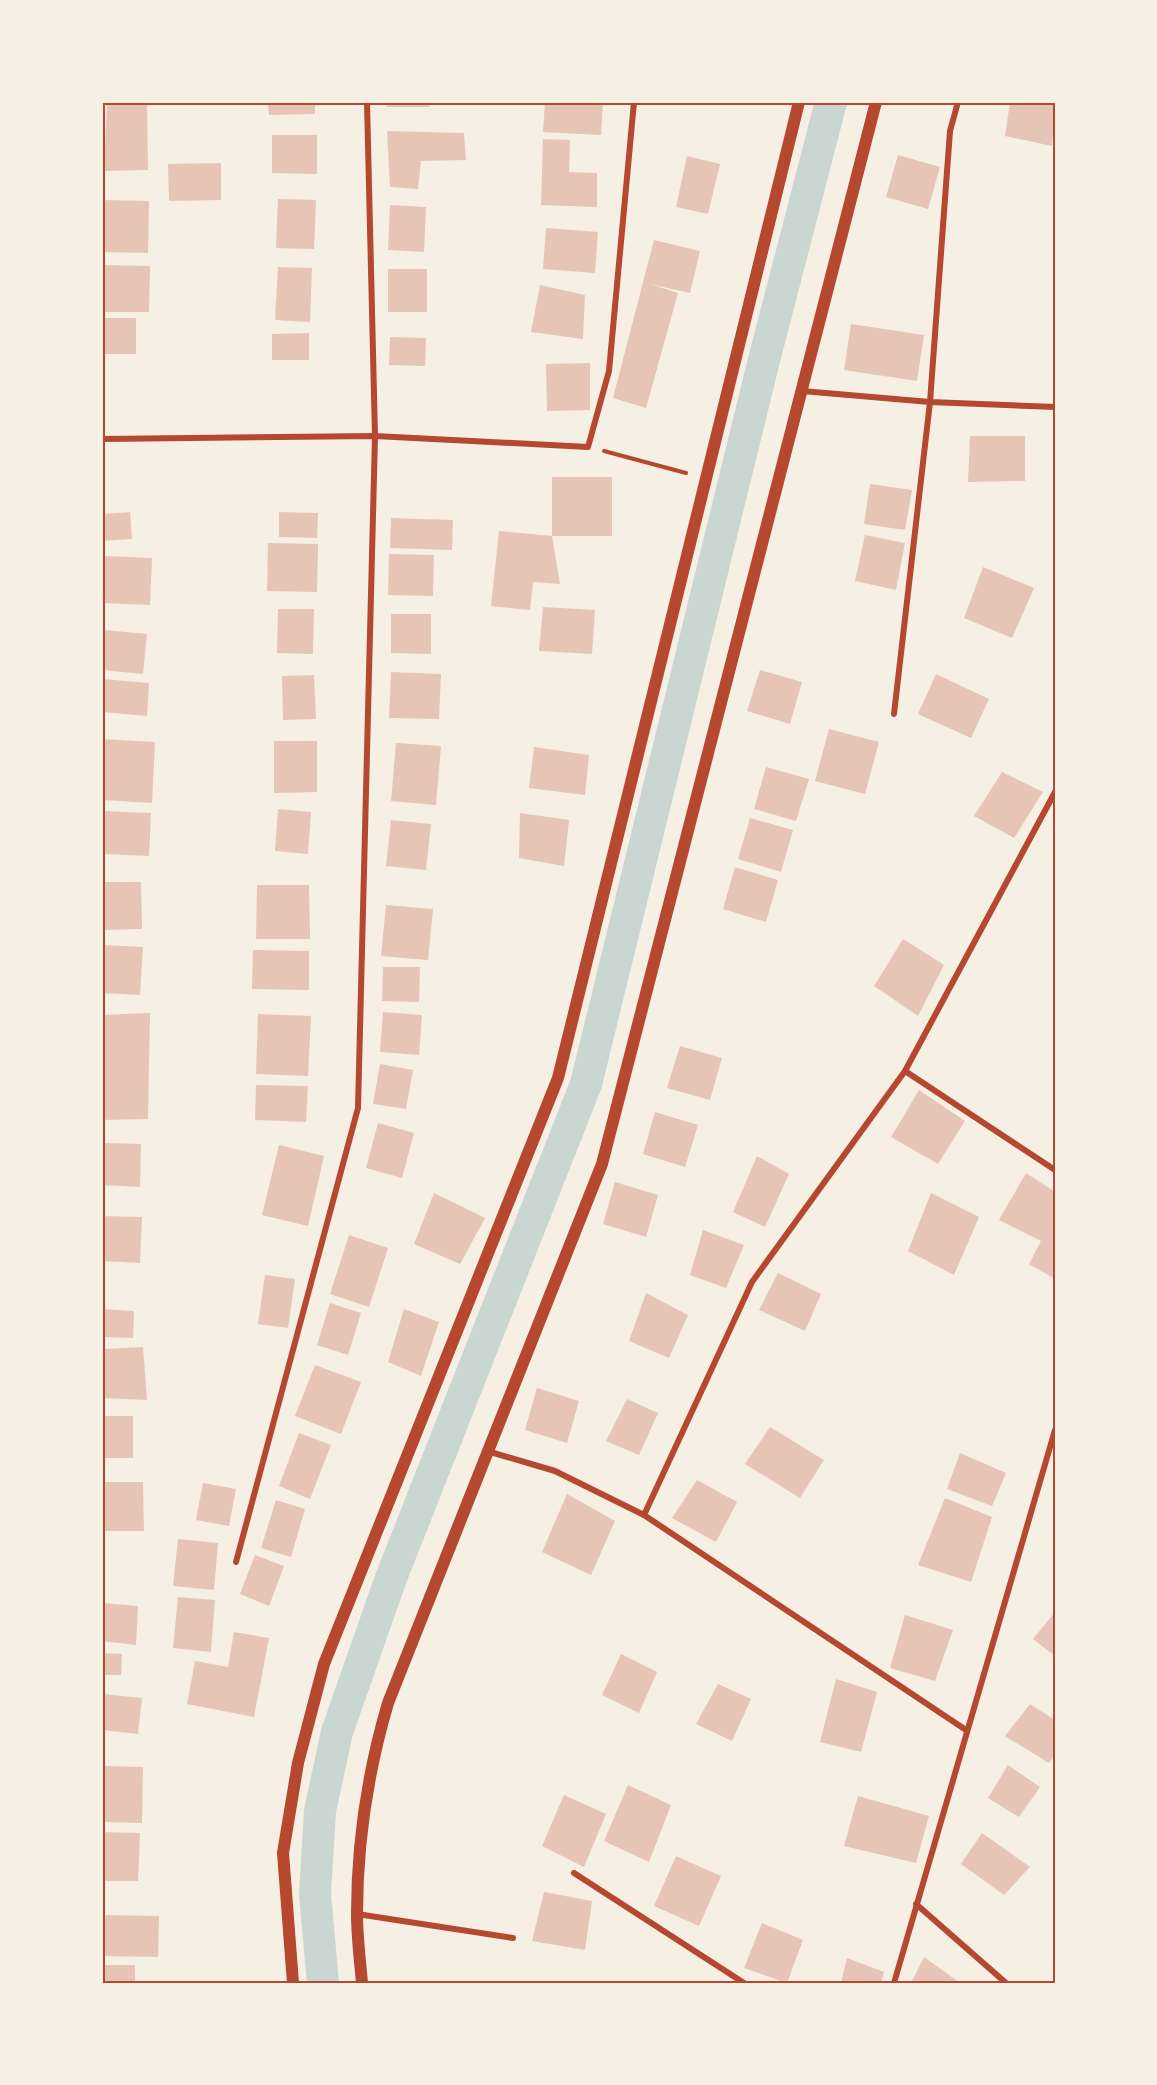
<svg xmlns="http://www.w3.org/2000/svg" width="1157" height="2085" viewBox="0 0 1157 2085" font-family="Lato,sans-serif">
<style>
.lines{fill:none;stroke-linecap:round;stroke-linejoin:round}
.canal{stroke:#c9d6d2;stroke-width:32}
.building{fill:#e6c5b7}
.path{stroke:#b5482f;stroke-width:4}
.minor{stroke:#b5482f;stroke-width:6}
.secondary{stroke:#b5482f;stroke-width:12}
.neatline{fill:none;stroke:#b5482f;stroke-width:2}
</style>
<rect width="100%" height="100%" fill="#f6efe4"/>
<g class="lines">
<path class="canal" d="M323 1983 315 1894 320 1811 337 1732 391 1578 586 1084 764 360 831 102"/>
</g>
<g class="building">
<path d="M107 102H147L148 170 104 171Z"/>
<path d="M268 102H315V114L269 115Z"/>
<rect x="387" y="102" width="42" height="5"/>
<path d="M545 102H603L601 135 543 132Z"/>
<path d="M1010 102 1055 104 1052 146 1005 136Z"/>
<path d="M387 131 464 133 466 160 421 161 418 189 390 187Z"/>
<path d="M272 135H317V174L272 173Z"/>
<path d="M543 139 570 140 569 172 597 173V207L541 205Z"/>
<path d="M898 155 940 167 928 209 886 197Z"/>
<path d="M687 156 720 164 708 214 676 207Z"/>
<path d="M221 163V200L169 201 168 164Z"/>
<path d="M278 199 316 200 314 249 276 248Z"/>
<path d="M102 200 149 201 148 253 102 252Z"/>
<path d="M390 205 426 207 424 252 388 250Z"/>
<path d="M546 228 598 232 595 273 543 269Z"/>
<path d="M654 240 700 251 690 293 650 284 678 293 646 408 613 398Z"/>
<path d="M103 265 150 266 149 312H103Z"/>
<path d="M278 267 312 268 310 322 275 320Z"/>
<rect x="388" y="269" width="39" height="43"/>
<path d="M540 285 585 295 583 339 531 332Z"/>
<rect x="102" y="318" width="34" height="36"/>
<path d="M851 324 924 335 917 381 844 370Z"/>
<path d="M309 333V360H272V334Z"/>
<path d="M390 337 426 338 425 366 389 365Z"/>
<path d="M590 363V410L547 411 546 364Z"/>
<path d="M970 436H1025V481L968 482Z"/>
<rect x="552" y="477" width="60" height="59"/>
<path d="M870 484 912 490 905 530 864 524Z"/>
<path d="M130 512 132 539 102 541V514Z"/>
<path d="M279 512 318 513 317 538 279 537Z"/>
<path d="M391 518 453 520 452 550 390 548Z"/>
<path d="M499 531 552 536 560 584 533 582 530 610 491 606Z"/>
<path d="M865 535 905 543 896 590 855 581Z"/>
<path d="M268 543 318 544 317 592 267 591Z"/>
<path d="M389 554 434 555 433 596 388 595Z"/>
<path d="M105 556 152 558 150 605 103 603Z"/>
<path d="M983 567 1034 588 1012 638 964 618Z"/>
<path d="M543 607 595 610 592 654 539 651Z"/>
<path d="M278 609H314L313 654 277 653Z"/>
<path d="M391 614H431V654L391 653Z"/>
<path d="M104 630 147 634 143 674 102 670Z"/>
<path d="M760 670 802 682 790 724 747 711Z"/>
<path d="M391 672 441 674 439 719 389 718Z"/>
<path d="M936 674 989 699 971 738 918 714Z"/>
<path d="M314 675 316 719 283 720 282 676Z"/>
<path d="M102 679 149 683 147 716 102 712Z"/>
<path d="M829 729 879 742 865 794 815 781Z"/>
<path d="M102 739 155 742 152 803 102 800Z"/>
<path d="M274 741H317V792L274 793Z"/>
<path d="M396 743 441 746 436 805 391 801Z"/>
<path d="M534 747 589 755 585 795 529 788Z"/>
<path d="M766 767 809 779 796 821 754 809Z"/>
<path d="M1002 772 1043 792 1014 838 974 816Z"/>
<path d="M278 809 311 812 308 854 275 851Z"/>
<path d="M102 811 151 813 149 856 102 854Z"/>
<path d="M520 813 569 820 564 866 519 858Z"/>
<path d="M750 818 793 830 781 872 738 859Z"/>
<path d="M391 820 431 824 426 870 386 866Z"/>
<path d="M735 867 778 880 766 922 723 909Z"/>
<path d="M102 882H141L142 929 102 930Z"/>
<path d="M257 885H309L310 939H256Z"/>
<path d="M386 905 433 909 428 960 381 956Z"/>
<path d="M903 939 944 965 918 1016 874 986Z"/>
<path d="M102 945 143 947 140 995 102 993Z"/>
<path d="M253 950 309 951V990L252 989Z"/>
<path d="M383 967H420L419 1002 382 1001Z"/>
<path d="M383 1012 422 1015 419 1055 380 1052Z"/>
<path d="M150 1013 148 1119 102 1120V1015Z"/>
<path d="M258 1014 311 1016 308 1076 256 1074Z"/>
<path d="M680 1046 722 1058 710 1100 667 1088Z"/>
<path d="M380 1064 413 1070 406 1109 373 1104Z"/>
<path d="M256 1085 308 1086 306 1122 255 1120Z"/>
<path d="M919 1090 965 1121 938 1164 891 1137Z"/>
<path d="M655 1112 698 1125 685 1167 643 1154Z"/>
<path d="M378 1123 414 1133 402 1178 366 1168Z"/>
<path d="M102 1143 141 1144 140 1187 102 1185Z"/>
<path d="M279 1145 324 1156 308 1226 262 1215Z"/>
<path d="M757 1156 789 1174 765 1227 733 1212Z"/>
<path d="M1026 1173 1055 1192V1279L1029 1264 1041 1241 999 1220Z"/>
<path d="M615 1182 658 1195 646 1237 603 1224Z"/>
<path d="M434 1193 485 1218 460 1264 414 1244Z"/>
<path d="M931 1193 979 1217 954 1275 908 1251Z"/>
<path d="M102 1216 142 1217 140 1263 102 1261Z"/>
<path d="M703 1230 744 1245 726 1288 690 1275Z"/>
<path d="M349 1235 388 1248 369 1307 330 1294Z"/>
<path d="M778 1273 821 1294 805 1331 759 1310Z"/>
<path d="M265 1275 295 1279 288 1328 258 1324Z"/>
<path d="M646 1293 688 1315 669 1358 629 1341Z"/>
<path d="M330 1303 361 1313 348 1355 317 1345Z"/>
<path d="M102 1309 134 1311 133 1338 102 1337Z"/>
<path d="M404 1309 439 1322 421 1376 388 1362Z"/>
<path d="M143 1347 147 1400 102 1398 104 1349Z"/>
<path d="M315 1365 361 1382 341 1434 295 1416Z"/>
<path d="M537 1388 579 1401 567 1443 525 1430Z"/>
<path d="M627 1399 658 1413 639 1455 606 1441Z"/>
<rect x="102" y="1416" width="31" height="42"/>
<path d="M770 1427 824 1460 800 1498 745 1464Z"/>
<path d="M299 1433 331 1445 310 1499 279 1486Z"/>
<path d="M960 1453 1006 1473 992 1506 947 1489Z"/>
<path d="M697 1480 737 1502 716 1542 672 1518Z"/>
<path d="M102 1482H143L144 1531H102Z"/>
<path d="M203 1483 236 1489 229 1526 196 1520Z"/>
<path d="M567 1494 615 1521 591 1575 542 1552Z"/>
<path d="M945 1498 992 1517 971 1582 918 1565Z"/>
<path d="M276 1500 305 1509 291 1557 261 1548Z"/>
<path d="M178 1539 218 1543 214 1590 173 1586Z"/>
<path d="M255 1555 284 1566 269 1606 240 1594Z"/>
<path d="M178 1597 215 1600 211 1652 173 1648Z"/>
<path d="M102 1603 138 1606 136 1645 102 1641Z"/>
<path d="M1055 1612V1656L1033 1639Z"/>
<path d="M905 1615 953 1630 935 1681 890 1668Z"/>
<path d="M234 1632 269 1638 254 1717 187 1704 195 1661 228 1667Z"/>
<path d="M102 1653 122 1654 121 1675H102Z"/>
<path d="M621 1654 657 1672 639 1713 602 1695Z"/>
<path d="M836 1679 877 1692 861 1752 820 1742Z"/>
<path d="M718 1684 751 1699 732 1741 696 1724Z"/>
<path d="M102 1694 142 1698 138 1734 102 1730Z"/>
<path d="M1030 1704 1055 1720V1754L1049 1763 1005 1736Z"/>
<path d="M1008 1765 1040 1787 1019 1817 988 1798Z"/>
<path d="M103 1766 143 1767 142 1823 102 1822Z"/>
<path d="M628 1785 671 1805 649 1862 604 1841Z"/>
<path d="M564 1795 606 1814 584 1867 542 1846Z"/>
<path d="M858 1796 929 1816 916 1863 844 1846Z"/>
<path d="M102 1832 140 1833 138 1881H102Z"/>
<path d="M982 1833 1030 1867 1004 1895 961 1864Z"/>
<path d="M676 1856 721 1876 699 1926 654 1906Z"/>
<path d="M544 1892 592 1901 585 1950 532 1941Z"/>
<path d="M102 1915 159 1916 158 1957 102 1956Z"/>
<path d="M762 1923 803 1940 787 1983 744 1968Z"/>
<path d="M924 1957 960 1983H911Z"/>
<path d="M847 1958 884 1972 881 1983H841Z"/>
<rect x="102" y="1965" width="33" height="18"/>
</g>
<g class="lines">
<path class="path" d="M604 451 686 473"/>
<g class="minor">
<path d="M802 391 930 402 1055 407"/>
<path d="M102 439 375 436 588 447 609 371 634 102"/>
<path d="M894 714 930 402 950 131 958 102"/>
<path d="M905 1071 1055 1170"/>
<path d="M487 1451 555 1471 644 1515 966 1730"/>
<path d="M644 1515 752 1282 905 1071 1055 792"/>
<path d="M236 1562 358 1108 375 436 367 102"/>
<path d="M574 1873 744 1983"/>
<path d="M916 1904 1006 1983"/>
<path d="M357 1914 513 1938"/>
<path d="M894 1983 1055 1430"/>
</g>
<g class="secondary">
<path d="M293 1983 283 1853 298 1763 324 1664 558 1078 799 102"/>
<path d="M362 1983C360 1960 357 1937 357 1914 357 1842 368 1771 388 1703L602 1164 876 102"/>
</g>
</g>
<rect width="1157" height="2085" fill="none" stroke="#f6efe4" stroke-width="207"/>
<rect x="104" y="104" width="950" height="1878" class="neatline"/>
</svg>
